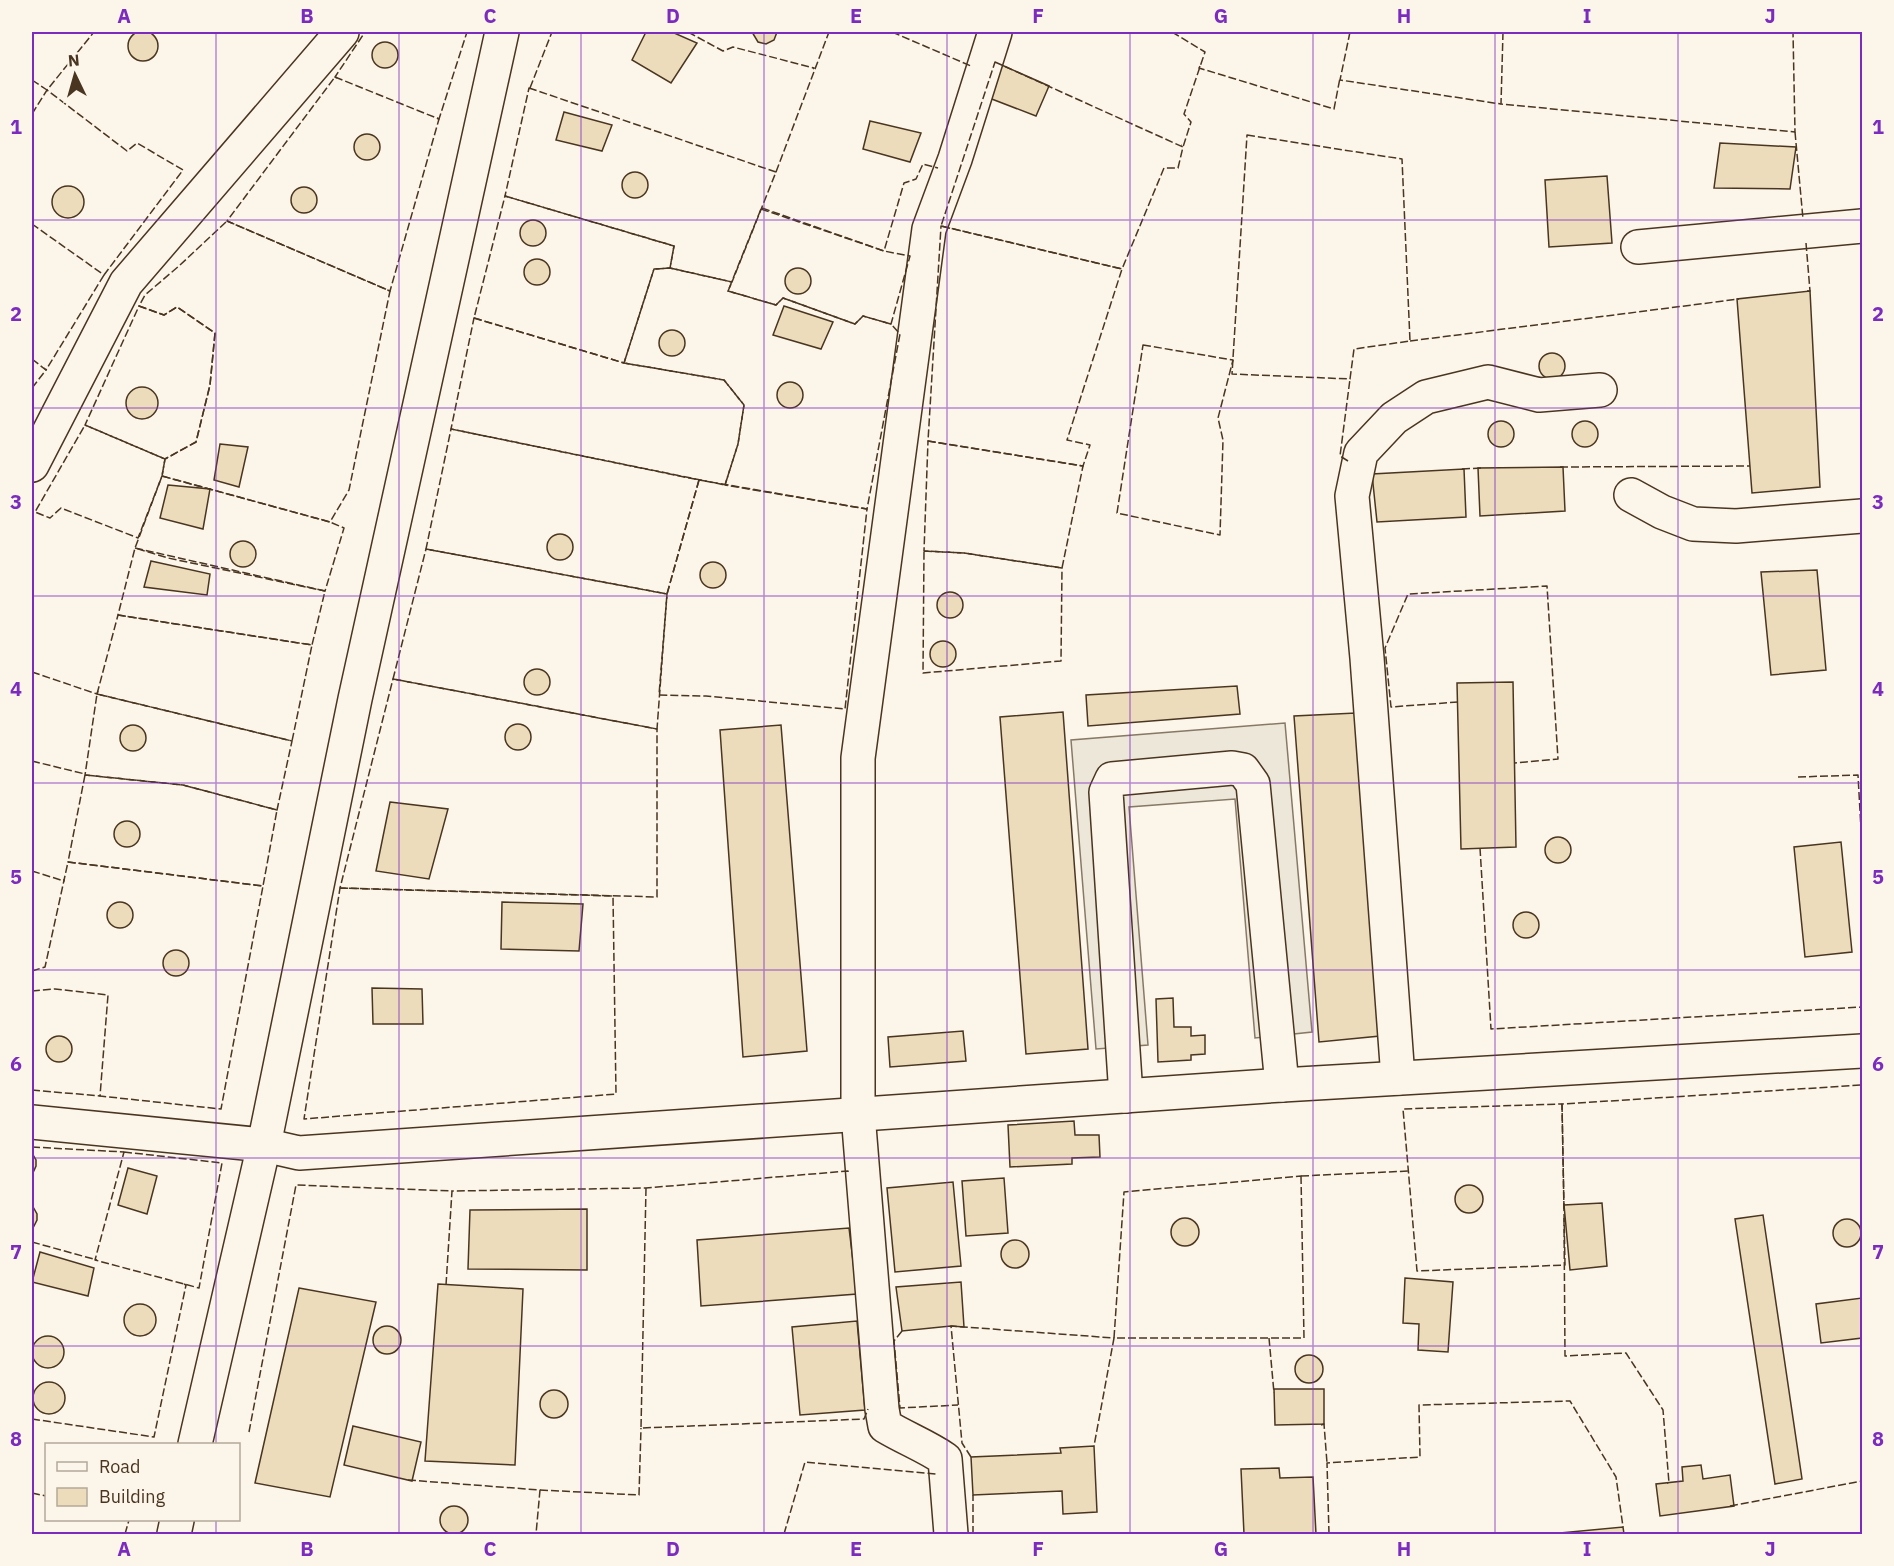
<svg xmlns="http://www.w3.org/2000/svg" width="1894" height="1566" viewBox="0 0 1894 1566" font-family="'IBM Plex Sans',sans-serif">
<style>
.parking{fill:#ede7d9;stroke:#887966;stroke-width:1.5}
.building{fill:#ecdcbc;stroke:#4a3520;stroke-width:1.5}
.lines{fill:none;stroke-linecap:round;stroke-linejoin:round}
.minor-casing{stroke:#4a3520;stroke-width:36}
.minor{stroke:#fbf6e9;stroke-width:33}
.fence{stroke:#4a3520;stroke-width:1.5;stroke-dasharray:8 3;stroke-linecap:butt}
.grid{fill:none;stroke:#7b2cbf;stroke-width:1.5;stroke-opacity:0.55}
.neatline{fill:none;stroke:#7b2cbf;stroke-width:2}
.grid-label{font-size:20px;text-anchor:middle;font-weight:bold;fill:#7b2cbf}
</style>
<rect width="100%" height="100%" fill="#fbf6e9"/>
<path class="parking" d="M1285 723 1312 1032 1255 1038 1235 799 1129 807 1148 1045 1096 1049 1071 740Z"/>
<g class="building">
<circle cx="143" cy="46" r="15"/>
<path d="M646 32H672L697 43 671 83 632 60Z"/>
<path d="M752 32H777L774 40 766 44 758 42Z"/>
<circle cx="385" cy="55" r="13"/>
<path d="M995 62 1049 86 1036 116 984 96Z"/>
<path d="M564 112 612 125 602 151 556 140Z"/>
<path d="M870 121 921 133 910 162 863 149Z"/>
<circle cx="367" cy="147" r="13"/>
<path d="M1720 143 1796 147 1790 189 1714 188Z"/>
<circle cx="635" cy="185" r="13"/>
<path d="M1607 176 1612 243 1549 247 1545 180Z"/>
<circle cx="68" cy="202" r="16"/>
<circle cx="304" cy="200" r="13"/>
<circle cx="533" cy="233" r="13"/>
<circle cx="537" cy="272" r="13"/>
<circle cx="798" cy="281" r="13"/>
<path d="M1810 291 1820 487 1752 493 1737 299Z"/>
<path d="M784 306 833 322 821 349 773 335Z"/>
<circle cx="672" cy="343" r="13"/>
<circle cx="1552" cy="366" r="13"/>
<circle cx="790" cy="395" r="13"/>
<circle cx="142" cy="403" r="16"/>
<circle cx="1501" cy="434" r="13"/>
<circle cx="1585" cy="434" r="13"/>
<path d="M220 444 248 447 239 487 214 480Z"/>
<path d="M1563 467 1565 511 1480 516 1478 468Z"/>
<path d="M1464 469 1466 517 1377 522 1372 474Z"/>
<path d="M168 485 210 489 203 529 160 518Z"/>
<circle cx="560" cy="547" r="13"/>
<circle cx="243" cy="554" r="13"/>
<path d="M151 561 210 574 207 595 144 587Z"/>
<circle cx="713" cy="575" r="13"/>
<path d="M1817 570 1826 670 1771 675 1761 572Z"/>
<circle cx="950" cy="605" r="13"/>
<circle cx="943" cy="654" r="13"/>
<circle cx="537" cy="682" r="13"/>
<path d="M1513 682 1516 847 1461 849 1457 683Z"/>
<path d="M1237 686 1240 714 1088 726 1086 695Z"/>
<path d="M1063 712 1088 1049 1026 1054 1000 717Z"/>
<path d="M1356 713 1380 1036 1319 1042 1294 716Z"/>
<circle cx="518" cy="737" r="13"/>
<path d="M781 725 807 1051 743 1057 720 730Z"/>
<circle cx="133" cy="738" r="13"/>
<path d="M390 802 448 809 429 879 376 871Z"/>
<circle cx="127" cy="834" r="13"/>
<circle cx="1558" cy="850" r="13"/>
<path d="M1841 842 1852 952 1805 957 1794 847Z"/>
<path d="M502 902 583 904 579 951 501 949Z"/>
<circle cx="120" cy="915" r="13"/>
<circle cx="1526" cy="925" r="13"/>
<circle cx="176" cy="963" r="13"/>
<path d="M372 988 422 989 423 1024H373Z"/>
<path d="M1173 998 1174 1027H1191V1036L1205 1035V1054L1191 1055V1060L1158 1062 1156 999Z"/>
<path d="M963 1031 966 1061 890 1067 888 1037Z"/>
<circle cx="59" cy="1049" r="13"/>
<path d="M1074 1121 1075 1135H1099L1100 1157 1072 1158V1164L1010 1167 1008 1125Z"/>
<path d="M32 1153 36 1160V1166L32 1175Z"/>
<path d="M128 1168 157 1176 147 1214 118 1205Z"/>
<path d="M1004 1178 1008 1233 966 1236 962 1181Z"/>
<path d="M953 1182 961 1266 895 1272 887 1188Z"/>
<circle cx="1469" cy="1199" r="14"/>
<path d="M1602 1203 1607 1266 1570 1270 1564 1205Z"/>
<path d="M32 1205 37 1214V1220L32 1230Z"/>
<path d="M587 1209V1270L468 1269 470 1210Z"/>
<path d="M1763 1215 1802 1479 1775 1484 1735 1219Z"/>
<circle cx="1185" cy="1232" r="14"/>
<circle cx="1847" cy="1233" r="14"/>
<path d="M849 1228 857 1294 701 1306 697 1240Z"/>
<circle cx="1015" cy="1254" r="14"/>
<path d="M40 1252 94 1268 88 1296 32 1282Z"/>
<path d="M1405 1278 1453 1282 1448 1352 1418 1350 1419 1324 1403 1323Z"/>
<path d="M961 1282 964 1327 951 1326 902 1331 896 1287Z"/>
<path d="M438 1284 523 1289 515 1465 425 1461Z"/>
<path d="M299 1288 376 1302 330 1497 255 1483Z"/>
<path d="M1862 1298V1338L1821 1343 1816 1304Z"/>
<circle cx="140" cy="1320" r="16"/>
<path d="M857 1321 865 1410 800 1415 792 1327Z"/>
<circle cx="387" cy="1340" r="14"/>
<circle cx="48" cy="1352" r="16"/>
<circle cx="1309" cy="1369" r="14"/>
<circle cx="49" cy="1398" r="16"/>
<path d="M1274 1389H1324V1424L1275 1425Z"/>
<circle cx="554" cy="1404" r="14"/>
<path d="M353 1426 421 1442 412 1481 344 1465Z"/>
<path d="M1094 1446 1097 1512 1063 1514 1062 1491 973 1495 971 1457 1061 1453 1060 1448Z"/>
<path d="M1701 1465 1703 1479 1730 1475 1734 1506 1660 1516 1656 1484 1683 1481 1682 1467Z"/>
<path d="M1279 1468 1280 1478 1313 1477 1316 1534H1244L1241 1469Z"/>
<circle cx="454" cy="1520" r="14"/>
<path d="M1623 1527 1624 1534H1549Z"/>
</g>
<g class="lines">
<defs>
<g id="minor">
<path d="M1638 247 1862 226"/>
<path d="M32 465 126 283 342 32"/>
<path d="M1631 495 1662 512 1693 524 1736 526 1862 516"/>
<path d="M1398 1078 1367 658 1352 496 1361 453 1394 418 1426 397 1488 382 1539 395 1600 390"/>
<path d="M1126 1096 1106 792 1112 779 1232 768 1243 770 1253 784 1282 1085"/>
<path d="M32 1122 264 1145 299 1153 1282 1085 1862 1051"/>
<path d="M195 1444 264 1145 355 699 502 32"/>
<path d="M174 1534 177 1520"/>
<path d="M951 1534 945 1459C926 1446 905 1438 885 1426L882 1409 858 1114V758L929 229 955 159 995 32"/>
</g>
</defs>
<use href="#minor" class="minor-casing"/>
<use href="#minor" class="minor"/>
<g class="fence">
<path d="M688 32 723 51 733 47 814 68 813 69"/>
<path d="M892 32 971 66"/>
<path d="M1172 32 1205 52 1184 114 1191 122 1183 147 1181 145"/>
<path d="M1350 32 1340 80 1501 104"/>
<path d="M1503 32 1501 104 1795 132 1793 32"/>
<path d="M995 62 1183 147 1178 168H1164L1122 269 941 226Z"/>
<path d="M1200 66 1199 68 1334 109 1340 78"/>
<path d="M335 77 439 119 390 291 227 221Z"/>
<path d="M337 78 335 77 365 32"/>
<path d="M32 80 47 90 94 32"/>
<path d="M529 88 776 172 732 282 670 268 674 246 505 196Z"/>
<path d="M530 88 552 32"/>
<path d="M32 114 47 90 127 151 137 143 183 170 104 275 32 224"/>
<path d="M437 118 439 119 467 32"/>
<path d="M1795 132 1803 219"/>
<path d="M1247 135 1402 159 1410 341 1354 349 1350 379 1232 374Z"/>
<path d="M776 172 829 32"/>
<path d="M505 196 674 246 670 268 654 269 624 363 474 318Z"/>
<path d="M762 208 884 251 904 183 916 179 923 164 938 168"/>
<path d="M761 209 884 251 910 256 891 324 863 316 855 324 783 298 776 305 728 291Z"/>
<path d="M227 221 390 291 349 490 330 522 162 476 165 459 196 442 210 385 215 333 177 307 164 315 139 306 145 295 179 266Z"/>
<path d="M941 226 1122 269 1067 440 1090 445 1083 466 928 441Z"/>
<path d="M1806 243 1810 291H1807"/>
<path d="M670 268 732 282 728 291 776 305 783 298 855 324 863 316 891 324 900 334 867 509 725 485 738 444 744 405 724 380 624 363 654 269Z"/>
<path d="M139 306 164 315 177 307 215 333 210 385 196 442 165 459 85 425Z"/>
<path d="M474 318 624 363 724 380 744 405 738 444 725 485 451 429Z"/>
<path d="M1410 341 1739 299"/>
<path d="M1143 345 1233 360 1218 418 1223 440 1220 535 1117 513Z"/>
<path d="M32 359 46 370 104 275 102 274"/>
<path d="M32 388 46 370 44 368"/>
<path d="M85 425 165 459 162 476 138 538 61 508 50 518 35 512Z"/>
<path d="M451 429 699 480 667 594 426 549Z"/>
<path d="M928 441 1083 466 1062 568 964 553 924 551Z"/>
<path d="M1348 461 1340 456 1350 379"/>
<path d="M1560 467 1750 466"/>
<path d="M1462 469 1482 468"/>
<path d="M162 476 330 522 344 528 325 591 168 558 135 548Z"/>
<path d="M699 480 867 509 845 709 706 696 659 695 667 594Z"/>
<path d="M135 548 325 591 312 645 118 615Z"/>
<path d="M426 549 667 594 657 729 393 679Z"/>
<path d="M924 551 964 553 1062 568 1061 661 923 673Z"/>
<path d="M118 615 312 645 292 741 97 694Z"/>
<path d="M32 672 97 694 98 691"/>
<path d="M393 679 657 729V897L340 888Z"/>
<path d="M97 694 292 741 277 810 183 785 85 775Z"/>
<path d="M1458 702 1391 707 1385 648 1408 594 1547 586 1558 759 1515 763"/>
<path d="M32 761 85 774"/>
<path d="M85 775 183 785 277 810 263 886 68 862Z"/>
<path d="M1798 777 1858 775 1862 847"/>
<path d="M1480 848 1491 1029 1862 1007"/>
<path d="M32 871 64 881V879"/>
<path d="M340 888 613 896 616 1094 304 1119Z"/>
<path d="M32 971 45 967 68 862 263 886 221 1109 100 1096 108 995 55 989 32 991"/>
<path d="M32 1090 100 1096V1095"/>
<path d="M1562 1104 1565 1265 1417 1271 1403 1109Z"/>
<path d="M32 1147 124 1152"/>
<path d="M124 1152 222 1163 199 1288 95 1260Z"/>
<path d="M1301 1176 1304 1338H1114L1124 1192Z"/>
<path d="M1301 1176 1408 1171"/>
<path d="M646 1188 641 1428 864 1419 868 1409"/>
<path d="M1564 1209 1562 1104 1862 1085"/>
<path d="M1564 1218 1565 1356 1626 1353 1663 1410 1669 1483H1667"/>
<path d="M32 1242 97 1260"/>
<path d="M446 1285 452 1191 646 1188 848 1171V1173"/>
<path d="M902 1331 894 1341 900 1408 958 1405"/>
<path d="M1269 1338 1274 1393"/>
<path d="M32 1419 154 1437 186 1285 184 1284"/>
<path d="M1321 1425 1324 1424 1327 1463"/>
<path d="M249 1432 296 1185 452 1191"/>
<path d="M971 1457 962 1443 951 1326 1114 1338 1094 1446"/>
<path d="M408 1480 540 1490 536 1534"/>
<path d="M540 1490 639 1495 641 1428"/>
<path d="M32 1493 46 1496"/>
<path d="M1730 1506 1862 1481"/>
<path d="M125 1534 129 1520"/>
<path d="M784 1534 805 1462 936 1474"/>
<path d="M973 1534V1495"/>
<path d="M1329 1534 1327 1463 1420 1457 1419 1405 1570 1401 1616 1477 1623 1527"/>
</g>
</g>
<path class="grid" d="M216 32V1444M399 32V1534M581 32V1534M764 32V1534M947 32V1534M1130 32V1534M1313 32V1534M1495 32V1534M1678 32V1534M32 220H1862M32 408H1862M32 596H1862M32 783H1862M32 970H1862M32 1158H1862M32 1346H1862M216 1520V1534"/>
<rect width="1894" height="1566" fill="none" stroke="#fbf6e9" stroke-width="66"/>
<rect x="45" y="1443" width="195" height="78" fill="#fbf6e9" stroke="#b4a999" stroke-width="1.5"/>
<rect x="57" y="1462" width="30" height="9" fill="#fbf6e9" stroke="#b4a999" stroke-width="1.5"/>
<text x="99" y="1473" font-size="18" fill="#4a3520">Road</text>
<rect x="57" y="1488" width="30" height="18" fill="#ecdcbc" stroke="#b4a999" stroke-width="1.5"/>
<text x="99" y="1503" font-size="18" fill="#4a3520">Building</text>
<g transform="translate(75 75) rotate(355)" stroke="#fbf6e9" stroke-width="4.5" paint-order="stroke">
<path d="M0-4.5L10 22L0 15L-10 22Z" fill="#4a3520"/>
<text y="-9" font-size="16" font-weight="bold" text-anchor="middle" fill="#4a3520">N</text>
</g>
<rect x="33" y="33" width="1828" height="1500" class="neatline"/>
<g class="grid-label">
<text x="124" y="23">A</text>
<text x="307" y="23">B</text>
<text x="490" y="23">C</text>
<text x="673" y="23">D</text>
<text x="856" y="23">E</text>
<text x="1038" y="23">F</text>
<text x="1221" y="23">G</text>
<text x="1404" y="23">H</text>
<text x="1587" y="23">I</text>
<text x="1770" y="23">J</text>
<text x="16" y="134">1</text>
<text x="1878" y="134">1</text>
<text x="16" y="321">2</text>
<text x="1878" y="321">2</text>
<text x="16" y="509">3</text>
<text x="1878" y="509">3</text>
<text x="16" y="696">4</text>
<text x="1878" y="696">4</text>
<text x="16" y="884">5</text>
<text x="1878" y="884">5</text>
<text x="16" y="1071">6</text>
<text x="1878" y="1071">6</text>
<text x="16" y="1259">7</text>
<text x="1878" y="1259">7</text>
<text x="16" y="1446">8</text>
<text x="1878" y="1446">8</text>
<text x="124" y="1556">A</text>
<text x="307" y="1556">B</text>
<text x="490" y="1556">C</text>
<text x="673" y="1556">D</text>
<text x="856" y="1556">E</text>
<text x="1038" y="1556">F</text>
<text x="1221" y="1556">G</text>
<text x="1404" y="1556">H</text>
<text x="1587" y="1556">I</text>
<text x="1770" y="1556">J</text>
</g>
</svg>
